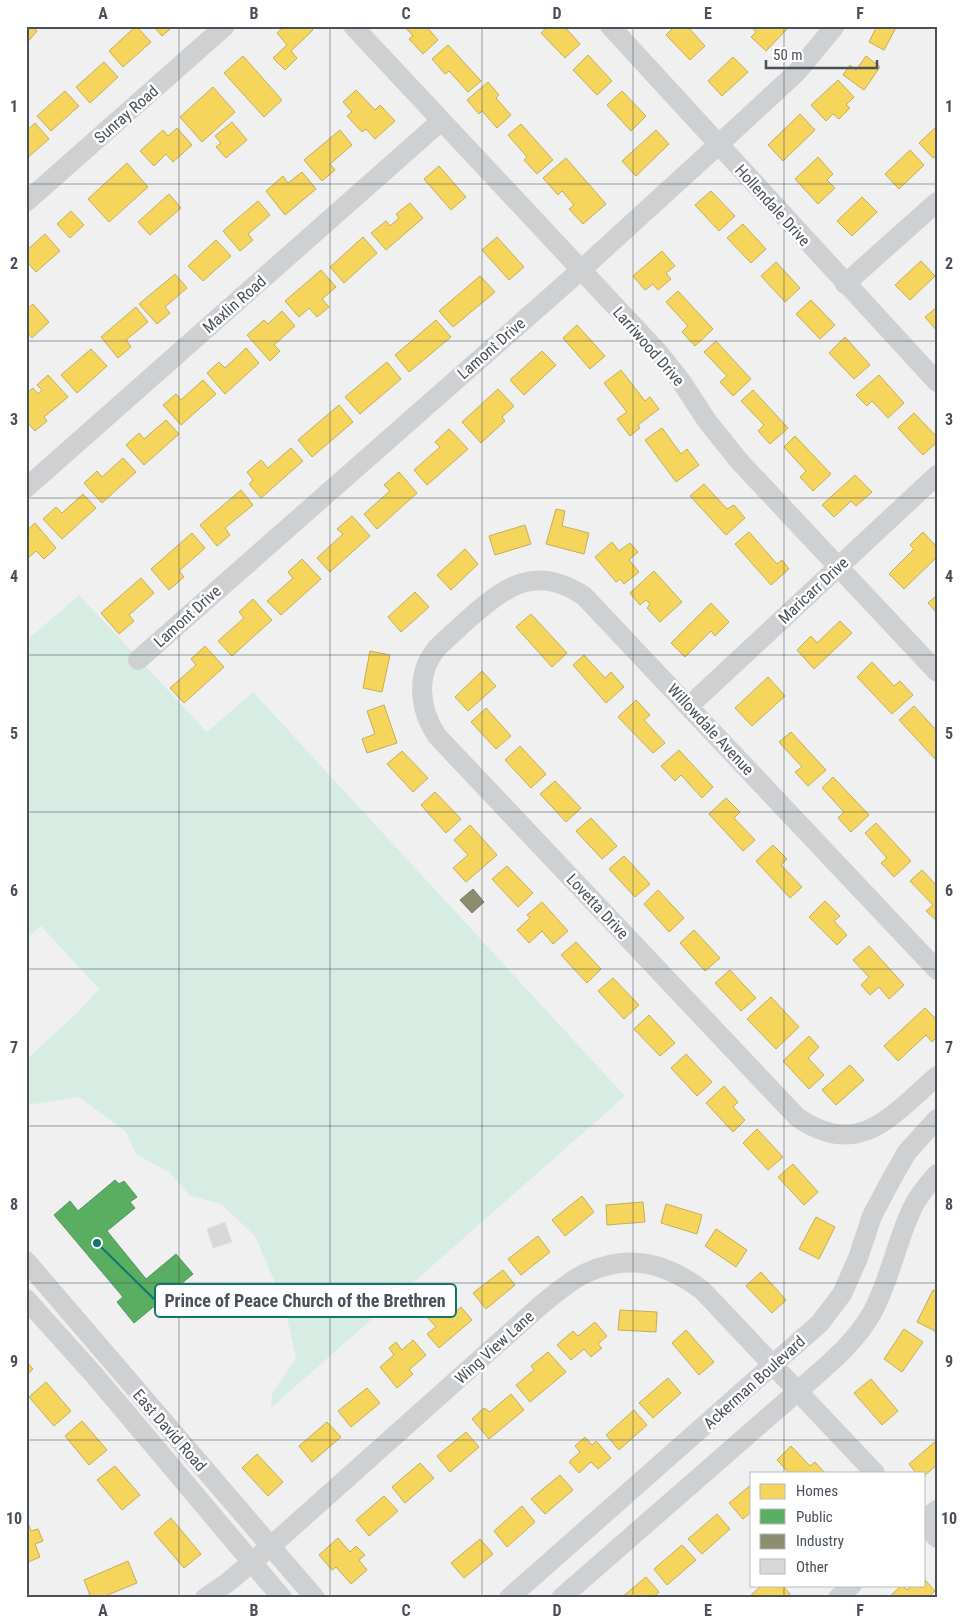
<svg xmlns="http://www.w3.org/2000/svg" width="963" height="1624" viewBox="0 0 963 1624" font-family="'Roboto Condensed',sans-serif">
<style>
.green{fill:#d7ede3}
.homes{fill:#f6d55c;stroke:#c2ad5b}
.public{fill:#5aae61;stroke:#55925f}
.industry{fill:#8c8c6e;stroke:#787a68}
.building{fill:#d8d8da;stroke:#e2e2e3}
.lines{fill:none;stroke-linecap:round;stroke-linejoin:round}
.minor{stroke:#cfd0d2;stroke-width:20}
.grid{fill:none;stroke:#49505a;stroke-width:1;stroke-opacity:0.55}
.labels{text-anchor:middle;stroke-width:5;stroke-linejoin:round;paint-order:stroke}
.street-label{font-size:16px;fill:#49505a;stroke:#fff}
.leader{fill:none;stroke:#0f766e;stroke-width:2}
.callout-dot{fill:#0f766e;stroke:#fff;stroke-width:2}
.callout{fill:#fff;stroke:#0f766e;stroke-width:2}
.callout-label{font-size:18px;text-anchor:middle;font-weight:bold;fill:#49505a}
.neatline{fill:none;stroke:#49505a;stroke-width:2}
.grid-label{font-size:16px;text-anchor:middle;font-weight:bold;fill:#49505a}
</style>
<rect width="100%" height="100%" fill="#f0f0f0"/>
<path class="green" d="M79 595 207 732 253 692 625 1096 271 1408 272 1393 296 1358 284 1304 255 1236 221 1204 190 1196 170 1173 136 1154 126 1132 79 1097 26 1105V1060L80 1010 99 989 41 926 26 939V641Z"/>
<g class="homes">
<path d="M26 26H32L37 31 26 44Z"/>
<path d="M136 26 151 42 123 67 109 51Z"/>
<path d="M153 26H174L162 36Z"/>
<path d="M284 26H310L313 30 291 51 297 58 285 70 273 58 287 45 277 33Z"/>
<path d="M404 26H426L438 40 423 54 409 39 413 36Z"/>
<path d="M548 26H564L580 44 565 58 541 33Z"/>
<path d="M675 26H687L705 46 690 60 666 35Z"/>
<path d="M790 26 766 51 751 37 756 32 751 26Z"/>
<path d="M877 26H897L884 50 869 42Z"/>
<path d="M448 45 481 81 468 92 449 71 445 74 432 59Z"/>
<path d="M588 55 612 81 597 95 573 70Z"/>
<path d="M243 56 282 100 264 117 224 73Z"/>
<path d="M866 56 880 67 864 90 843 75 850 65 856 70Z"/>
<path d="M733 57 748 72 722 96 708 81Z"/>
<path d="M104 62 118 77 90 103 76 87Z"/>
<path d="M838 80 854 97 846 105 850 108 839 119 833 114 826 121 811 105Z"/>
<path d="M488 82 499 95 496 98 511 115 497 128 482 111 479 114 467 100Z"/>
<path d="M213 87 235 112 202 142 180 117Z"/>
<path d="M356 90 375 110 380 105 395 121 375 139 366 129 362 132 347 116 352 112 343 102Z"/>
<path d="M65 91 79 106 51 131 37 116Z"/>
<path d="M622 91 646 116 631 131 607 105Z"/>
<path d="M800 114 815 130 783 161 768 145Z"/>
<path d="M232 122 247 140 226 158 216 147 221 143 215 136Z"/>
<path d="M35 123 49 139 26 159V131Z"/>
<path d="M521 124 553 160 537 174 524 160 527 157 508 135Z"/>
<path d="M937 126V155L933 158 919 143Z"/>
<path d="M177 128 192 145 173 162 166 154 154 166 140 151 163 130 168 136Z"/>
<path d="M340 130 352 145 330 164 335 170 322 181 304 160Z"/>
<path d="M656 130 669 144 636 176 622 161Z"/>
<path d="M910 150 924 165 899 189 885 174Z"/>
<path d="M818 157 833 174 827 180 835 188 818 204 795 179Z"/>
<path d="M566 158 606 204 583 224 569 209 574 205 562 191 558 195 543 178Z"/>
<path d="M127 163 148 187 109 222 88 199Z"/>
<path d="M439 166 466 197 451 210 424 179Z"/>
<path d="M302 172 316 189 285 215 266 191 283 176 288 183Z"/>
<path d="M711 191 735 216 719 231 695 205Z"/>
<path d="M169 194 181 208 150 235 138 222Z"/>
<path d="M862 197 877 212 852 236 837 221Z"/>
<path d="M258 201 270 215 248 234 253 240 240 251 223 231Z"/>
<path d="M410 203 423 218 386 250 371 233 386 221 390 226 399 218 396 214Z"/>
<path d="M71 211 84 225 70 238 57 224Z"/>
<path d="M743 224 766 249 751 263 727 238Z"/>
<path d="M45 234 60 251 36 272 26 261V251Z"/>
<path d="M363 237 377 253 344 283 330 267Z"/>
<path d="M497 237 524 267 509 280 482 250Z"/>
<path d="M216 240 231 256 203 281 188 266Z"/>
<path d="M662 251 675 266 666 273 671 279 658 290 653 284 645 290 633 276Z"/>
<path d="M921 261 935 276 910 300 895 285Z"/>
<path d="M776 262 800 288 785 302 761 276Z"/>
<path d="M321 270 336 287 322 299 329 307 317 317 309 308 299 317 285 301Z"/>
<path d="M175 274 187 288 165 307 170 313 157 324 139 304Z"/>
<path d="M480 276 495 292 453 327 439 311Z"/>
<path d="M678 291 713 329 695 346 682 332 688 326 666 302Z"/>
<path d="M811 300 835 325 820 339 796 314Z"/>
<path d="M33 304 49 322 32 338 26 332V310Z"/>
<path d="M136 307 148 322 126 340 131 347 118 358 101 337Z"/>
<path d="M937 307V331L925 317Z"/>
<path d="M282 311 295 326 274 345 280 351 270 361 247 335 264 320 268 324Z"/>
<path d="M436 320 451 337 409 372 395 355Z"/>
<path d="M577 325 605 356 590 369 563 338Z"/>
<path d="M845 337 870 365 854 379 829 353Z"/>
<path d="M716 341 751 379 733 396 720 382 727 376 704 352Z"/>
<path d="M246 348 259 363 225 394 207 373 219 362 225 368Z"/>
<path d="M91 349 107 366 77 393 61 375Z"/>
<path d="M542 351 556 365 524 395 510 380Z"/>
<path d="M387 362 401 379 360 414 345 397Z"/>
<path d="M621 370 645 401 650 397 659 409 638 425 640 428 630 436 617 419 627 412 604 383Z"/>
<path d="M48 375 68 397 44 417 47 421 35 431 26 421V394L33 388 38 394 42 390 37 385Z"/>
<path d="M879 375 904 403 888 418 872 401 867 406 856 395Z"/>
<path d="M203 380 216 394 181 425 163 405 176 394 181 400Z"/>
<path d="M498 389 514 406 502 417 505 421 481 443 462 422Z"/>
<path d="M753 390 788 428 770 444 758 431 764 425 741 401Z"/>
<path d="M339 405 353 422 312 457 298 440Z"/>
<path d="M914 413 937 437V442L923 455 898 428Z"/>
<path d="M166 420 179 434 144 465 126 445 139 433 144 439Z"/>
<path d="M662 428 681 454 687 449 699 465 676 482 645 440Z"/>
<path d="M449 429 468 449 427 485 414 470 440 447 435 442Z"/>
<path d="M795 436 831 474 813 491 800 477 806 471 784 447Z"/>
<path d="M291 448 303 461 261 498 249 484 253 480 247 472 261 460 268 468Z"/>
<path d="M123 458 136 472 102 503 84 483 97 471 102 477Z"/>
<path d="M399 472 417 493 377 529 364 514 390 491 384 485Z"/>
<path d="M855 475 872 492 856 506 851 501 834 517 822 505Z"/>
<path d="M704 484 727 509 734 505 745 518 726 535 690 496Z"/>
<path d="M241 490 253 505 225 528 230 535 217 546 200 525Z"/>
<path d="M83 494 96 508 62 539 43 519 56 507 62 513Z"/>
<path d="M556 509 565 511 562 526 589 533 584 554 546 544Z"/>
<path d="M352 516 370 536 330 572 317 558 343 534 337 529Z"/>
<path d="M35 523 56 548 44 559 36 551 26 560V531Z"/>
<path d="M525 525 531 544 495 555 489 536Z"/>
<path d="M749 532 777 564 782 560 789 569 771 585 735 544Z"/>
<path d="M923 532 937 547V557L904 589 889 574 914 549 910 545Z"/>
<path d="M192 533 205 548 179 571 184 577 169 590 151 569Z"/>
<path d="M612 542 619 551 630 543 638 552 629 560 639 572 624 584 620 579 616 582 595 557Z"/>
<path d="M465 549 478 564 451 590 437 575Z"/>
<path d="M302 559 321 579 281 615 267 601 293 578 288 572Z"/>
<path d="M654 571 682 602 660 622 647 608 650 604 646 600 640 605 630 593Z"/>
<path d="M141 578 154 593 129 615 134 621 119 634 101 613Z"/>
<path d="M415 592 429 607 401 632 388 617Z"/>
<path d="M937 595V613L928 603Z"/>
<path d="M253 599 272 620 232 656 218 641 244 618 239 612Z"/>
<path d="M711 603 729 622 715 636 711 631 685 657 671 643Z"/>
<path d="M531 614 567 653 552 667 516 627Z"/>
<path d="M840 621 852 633 814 669 797 650 811 636 817 643Z"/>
<path d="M205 646 224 667 184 703 170 688 196 665 191 659Z"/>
<path d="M370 651 390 655 382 692 363 688Z"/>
<path d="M584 655 605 678 611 672 624 687 606 703 573 665Z"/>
<path d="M872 662 894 686 900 681 913 695 892 714 857 677Z"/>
<path d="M482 671 496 686 468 711 455 697Z"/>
<path d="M768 677 785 696 752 726 735 708Z"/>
<path d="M636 700 650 715 644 720 665 743 653 753 618 717Z"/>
<path d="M384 705 397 743 367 753 362 739 375 734 367 711Z"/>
<path d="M914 706 937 731 936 760 899 720Z"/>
<path d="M486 708 511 736 496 749 471 722Z"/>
<path d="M791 732 826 770 808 786 795 772 802 767 779 742Z"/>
<path d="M520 746 546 774 531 788 505 760Z"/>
<path d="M679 750 713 787 702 798 681 775 675 781 661 766Z"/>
<path d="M402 751 428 778 413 792 387 764Z"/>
<path d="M833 777 869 815 851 832 838 818 844 812 822 788Z"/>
<path d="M555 781 581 808 566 822 540 794Z"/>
<path d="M435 792 461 819 446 833 421 805Z"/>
<path d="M726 798 740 812 734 818 755 840 743 851 709 814Z"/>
<path d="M591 818 617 846 602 859 576 831Z"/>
<path d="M876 823 911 861 894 877 881 863 887 858 865 833Z"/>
<path d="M470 825 497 855 466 882 453 868 468 855 454 840Z"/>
<path d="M773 845 787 859 781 865 802 887 790 898 756 861Z"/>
<path d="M624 856 650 884 635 897 609 869Z"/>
<path d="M507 866 533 893 518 907 492 879Z"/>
<path d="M922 870 937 886V921L926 911 933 905 910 881Z"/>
<path d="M658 890 684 918 669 932 644 904Z"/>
<path d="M825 901 840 916 834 921 847 935 837 945 809 917Z"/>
<path d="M542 902 568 931 553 944 542 931 529 943 517 930 530 918 527 915Z"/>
<path d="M694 930 720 958 705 971 680 943Z"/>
<path d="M576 942 601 969 587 983 561 955Z"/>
<path d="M869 946 904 985 889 999 879 987 870 995 861 985 869 977 853 960Z"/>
<path d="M730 970 756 998 741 1011 715 983Z"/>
<path d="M613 978 639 1005 624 1019 598 991Z"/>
<path d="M771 997 799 1027 776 1049 747 1019Z"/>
<path d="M925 1008 937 1020V1037L932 1042 926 1035 898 1061 884 1046Z"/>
<path d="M649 1015 675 1043 660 1056 634 1029Z"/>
<path d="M809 1036 819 1047 808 1058 824 1075 809 1089 783 1061Z"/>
<path d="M686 1054 712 1082 697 1096 671 1068Z"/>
<path d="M850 1065 864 1080 836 1105 822 1090Z"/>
<path d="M724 1086 738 1102 733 1107 745 1120 733 1132 706 1103Z"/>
<path d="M757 1129 783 1157 768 1170 743 1143Z"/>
<path d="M793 1164 818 1192 804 1205 778 1177Z"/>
<path d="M582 1196 594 1212 565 1236 552 1220Z"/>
<path d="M643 1202 645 1222 607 1225 606 1205Z"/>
<path d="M666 1204 702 1215 697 1234 661 1223Z"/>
<path d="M816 1217 835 1227 819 1259 799 1249Z"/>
<path d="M716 1229 747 1250 736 1267 705 1246Z"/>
<path d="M538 1236 550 1252 521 1275 508 1259Z"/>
<path d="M503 1270 515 1285 486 1309 473 1293Z"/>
<path d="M761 1272 786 1300 772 1313 746 1286Z"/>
<path d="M933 1290 937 1292V1332L917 1322Z"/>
<path d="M440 1306 453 1314 461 1307 472 1320 439 1348 427 1334 436 1327 427 1317Z"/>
<path d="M620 1310 657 1312 656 1332 618 1330Z"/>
<path d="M595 1322 607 1336 598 1344 602 1348 591 1357 584 1349 571 1360 557 1345 573 1331 578 1336Z"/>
<path d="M904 1329 923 1342 902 1372 884 1359Z"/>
<path d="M686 1330 714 1362 699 1375 672 1343Z"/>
<path d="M413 1340 426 1355 409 1370 413 1374 397 1388 380 1367 394 1355 389 1348 396 1342 402 1350Z"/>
<path d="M548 1352 566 1372 530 1402 516 1385 534 1370 531 1366Z"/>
<path d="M26 1361 33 1369 26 1376Z"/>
<path d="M668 1378 681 1393 653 1418 639 1403Z"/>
<path d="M871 1379 898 1411 882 1425 854 1393Z"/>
<path d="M46 1382 71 1411 54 1426 29 1397Z"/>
<path d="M367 1388 380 1403 351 1427 338 1411Z"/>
<path d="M511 1394 524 1410 489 1439 472 1419 484 1408 490 1412Z"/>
<path d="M634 1410 647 1425 619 1450 606 1435Z"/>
<path d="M82 1421 107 1450 89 1465 65 1436Z"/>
<path d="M327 1422 341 1437 312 1462 299 1446Z"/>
<path d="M466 1432 479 1447 450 1472 437 1456Z"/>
<path d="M585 1437 592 1445 596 1441 611 1458 598 1469 591 1462 579 1473 569 1462 580 1452 575 1446Z"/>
<path d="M937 1440V1465L924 1476V1473H916L909 1464Z"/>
<path d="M791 1446 810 1466 815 1462 825 1473H789L777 1460Z"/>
<path d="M257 1454 283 1482 268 1496 242 1468Z"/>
<path d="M420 1463 434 1478 405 1503 392 1487Z"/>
<path d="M115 1466 140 1495 122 1510 97 1480Z"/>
<path d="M560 1475 573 1490 545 1514 531 1499Z"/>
<path d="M752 1484V1511L743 1519 729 1503Z"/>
<path d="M384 1496 398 1511 369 1536 356 1520Z"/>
<path d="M522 1506 535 1522 507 1547 494 1531Z"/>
<path d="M717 1514 730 1529 702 1554 688 1539Z"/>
<path d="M26 1518 31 1531 38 1529 43 1541 35 1544 40 1557 26 1563Z"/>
<path d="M171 1518 201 1554 184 1568 154 1533Z"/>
<path d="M338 1538 350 1552 356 1546 365 1555 359 1560 367 1570 351 1584 336 1567 332 1570 319 1555Z"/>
<path d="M480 1539 493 1554 464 1578 451 1563Z"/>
<path d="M682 1545 696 1560 667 1585 654 1569Z"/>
<path d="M128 1561 137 1583 100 1598H91L84 1580Z"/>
<path d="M646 1577 659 1592 652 1598H621Z"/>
<path d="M924 1579 935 1591 928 1598H888L902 1585 907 1590 912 1585H924Z"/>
<path d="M762 1585H782L790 1594 786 1598H748Z"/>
</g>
<path class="public" d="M115 1180 119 1184 124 1181 137 1197 130 1202 135 1208 107 1231 146 1279 176 1254 193 1274 134 1323 117 1302 123 1297 54 1215 70 1201 78 1211Z"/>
<path class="industry" d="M473 889 484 902 472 913 460 900Z"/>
<path class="building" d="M225 1222 232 1242 213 1248 207 1229Z"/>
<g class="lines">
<g class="minor">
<path d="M353 26 658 352 681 381 707 421 740 462 937 672"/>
<path d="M610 26 937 382"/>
<path d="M26 202 225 26"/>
<path d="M845 284 937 202"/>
<path d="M26 488 441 121"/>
<path d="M138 660 581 270 718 145 797 72 835 26"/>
<path d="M689 706 937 475"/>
<path d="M937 970 584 596C534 563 505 587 466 621 457 630 447 638 438 647 415 673 419 709 437 736L797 1117C859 1160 891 1116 937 1076"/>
<path d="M26 1261 315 1598"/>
<path d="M26 1299 96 1377 282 1598"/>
<path d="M924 1520 937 1510"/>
<path d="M924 1525 937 1538"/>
<path d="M205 1598 227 1583 271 1546 541 1305C555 1294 569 1281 586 1273 629 1253 666 1263 702 1290L875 1473"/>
<path d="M509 1598 820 1323 842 1294 858 1258 872 1216 891 1180 907 1152 937 1119"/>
<path d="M561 1598 798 1391C825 1367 856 1343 873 1311 890 1279 896 1244 911 1211 917 1197 927 1185 937 1174"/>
<path d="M838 1598 852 1585"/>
</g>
</g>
<path class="grid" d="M179 26V1598M330 26V1598M482 26V1598M633 26V1598M784 26V1473M26 184H937M26 341H937M26 498H937M26 655H937M26 812H937M26 969H937M26 1126H937M26 1283H937M26 1440H937M784 1585V1598"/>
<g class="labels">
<g class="street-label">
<text transform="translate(126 114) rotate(-41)" y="6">Sunray Road</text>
<text transform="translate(773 205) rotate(48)" y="6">Hollendale Drive</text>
<text transform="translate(234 304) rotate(-41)" y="6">Maxlin Road</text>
<text transform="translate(649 346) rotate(49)" y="6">Larriwood Drive</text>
<text transform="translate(491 348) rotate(-41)" y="6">Lamont Drive</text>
<text transform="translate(813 590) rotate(-43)" y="6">Maricarr Drive</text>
<text transform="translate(187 616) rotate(-42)" y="6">Lamont Drive</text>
<text transform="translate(711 729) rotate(47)" y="6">Willowdale Avenue</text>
<text transform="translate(598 906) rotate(47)" y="6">Lovetta Drive</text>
<text transform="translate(494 1347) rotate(-42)" y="6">Wing View Lane</text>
<text transform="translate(754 1382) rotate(-42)" y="6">Ackerman Boulevard</text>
<text transform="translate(170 1430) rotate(49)" y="6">East David Road</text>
</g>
</g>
<path class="leader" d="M97 1243L155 1300"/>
<circle class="callout-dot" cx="97" cy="1243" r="5"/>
<rect class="callout" x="155" y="1284" width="301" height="33" rx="5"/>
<g class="callout-label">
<text x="305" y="1307">Prince of Peace Church of the Brethren</text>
</g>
<rect width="963" height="1624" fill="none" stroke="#ffffff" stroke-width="55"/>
<rect x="750" y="1472" width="175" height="115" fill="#ffffff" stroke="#b6b9bd"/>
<rect x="760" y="1484" width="25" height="15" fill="#f6d55c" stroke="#b6b9bd"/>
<text x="796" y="1496" font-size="15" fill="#49505a">Homes</text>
<rect x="760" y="1509" width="25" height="15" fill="#5aae61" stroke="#b6b9bd"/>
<text x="796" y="1522" font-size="15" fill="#49505a">Public</text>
<rect x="760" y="1534" width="25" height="15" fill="#8c8c6e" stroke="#b6b9bd"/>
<text x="796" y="1546" font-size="15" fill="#49505a">Industry</text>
<rect x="760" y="1559" width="25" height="15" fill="#d8d8da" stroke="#b6b9bd"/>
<text x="796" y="1572" font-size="15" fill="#49505a">Other</text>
<path d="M766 60v8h111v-8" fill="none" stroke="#49505a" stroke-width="2.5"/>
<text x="773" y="60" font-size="15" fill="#49505a" stroke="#ffffff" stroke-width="4" paint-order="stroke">50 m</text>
<rect x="28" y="28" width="908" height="1568" class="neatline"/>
<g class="grid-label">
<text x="103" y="19">A</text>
<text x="254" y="19">B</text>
<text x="406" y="19">C</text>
<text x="557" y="19">D</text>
<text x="708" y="19">E</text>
<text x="860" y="19">F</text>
<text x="14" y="112">1</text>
<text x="949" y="112">1</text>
<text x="14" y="269">2</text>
<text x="949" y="269">2</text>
<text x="14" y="425">3</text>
<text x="949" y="425">3</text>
<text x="14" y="582">4</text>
<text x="949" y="582">4</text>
<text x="14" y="739">5</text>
<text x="949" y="739">5</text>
<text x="14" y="896">6</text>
<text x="949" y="896">6</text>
<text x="14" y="1053">7</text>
<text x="949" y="1053">7</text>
<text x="14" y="1210">8</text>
<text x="949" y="1210">8</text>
<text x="14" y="1367">9</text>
<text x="949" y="1367">9</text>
<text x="14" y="1524">10</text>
<text x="949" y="1524">10</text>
<text x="103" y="1616">A</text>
<text x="254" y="1616">B</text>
<text x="406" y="1616">C</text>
<text x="557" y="1616">D</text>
<text x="708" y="1616">E</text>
<text x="860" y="1616">F</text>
</g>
</svg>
